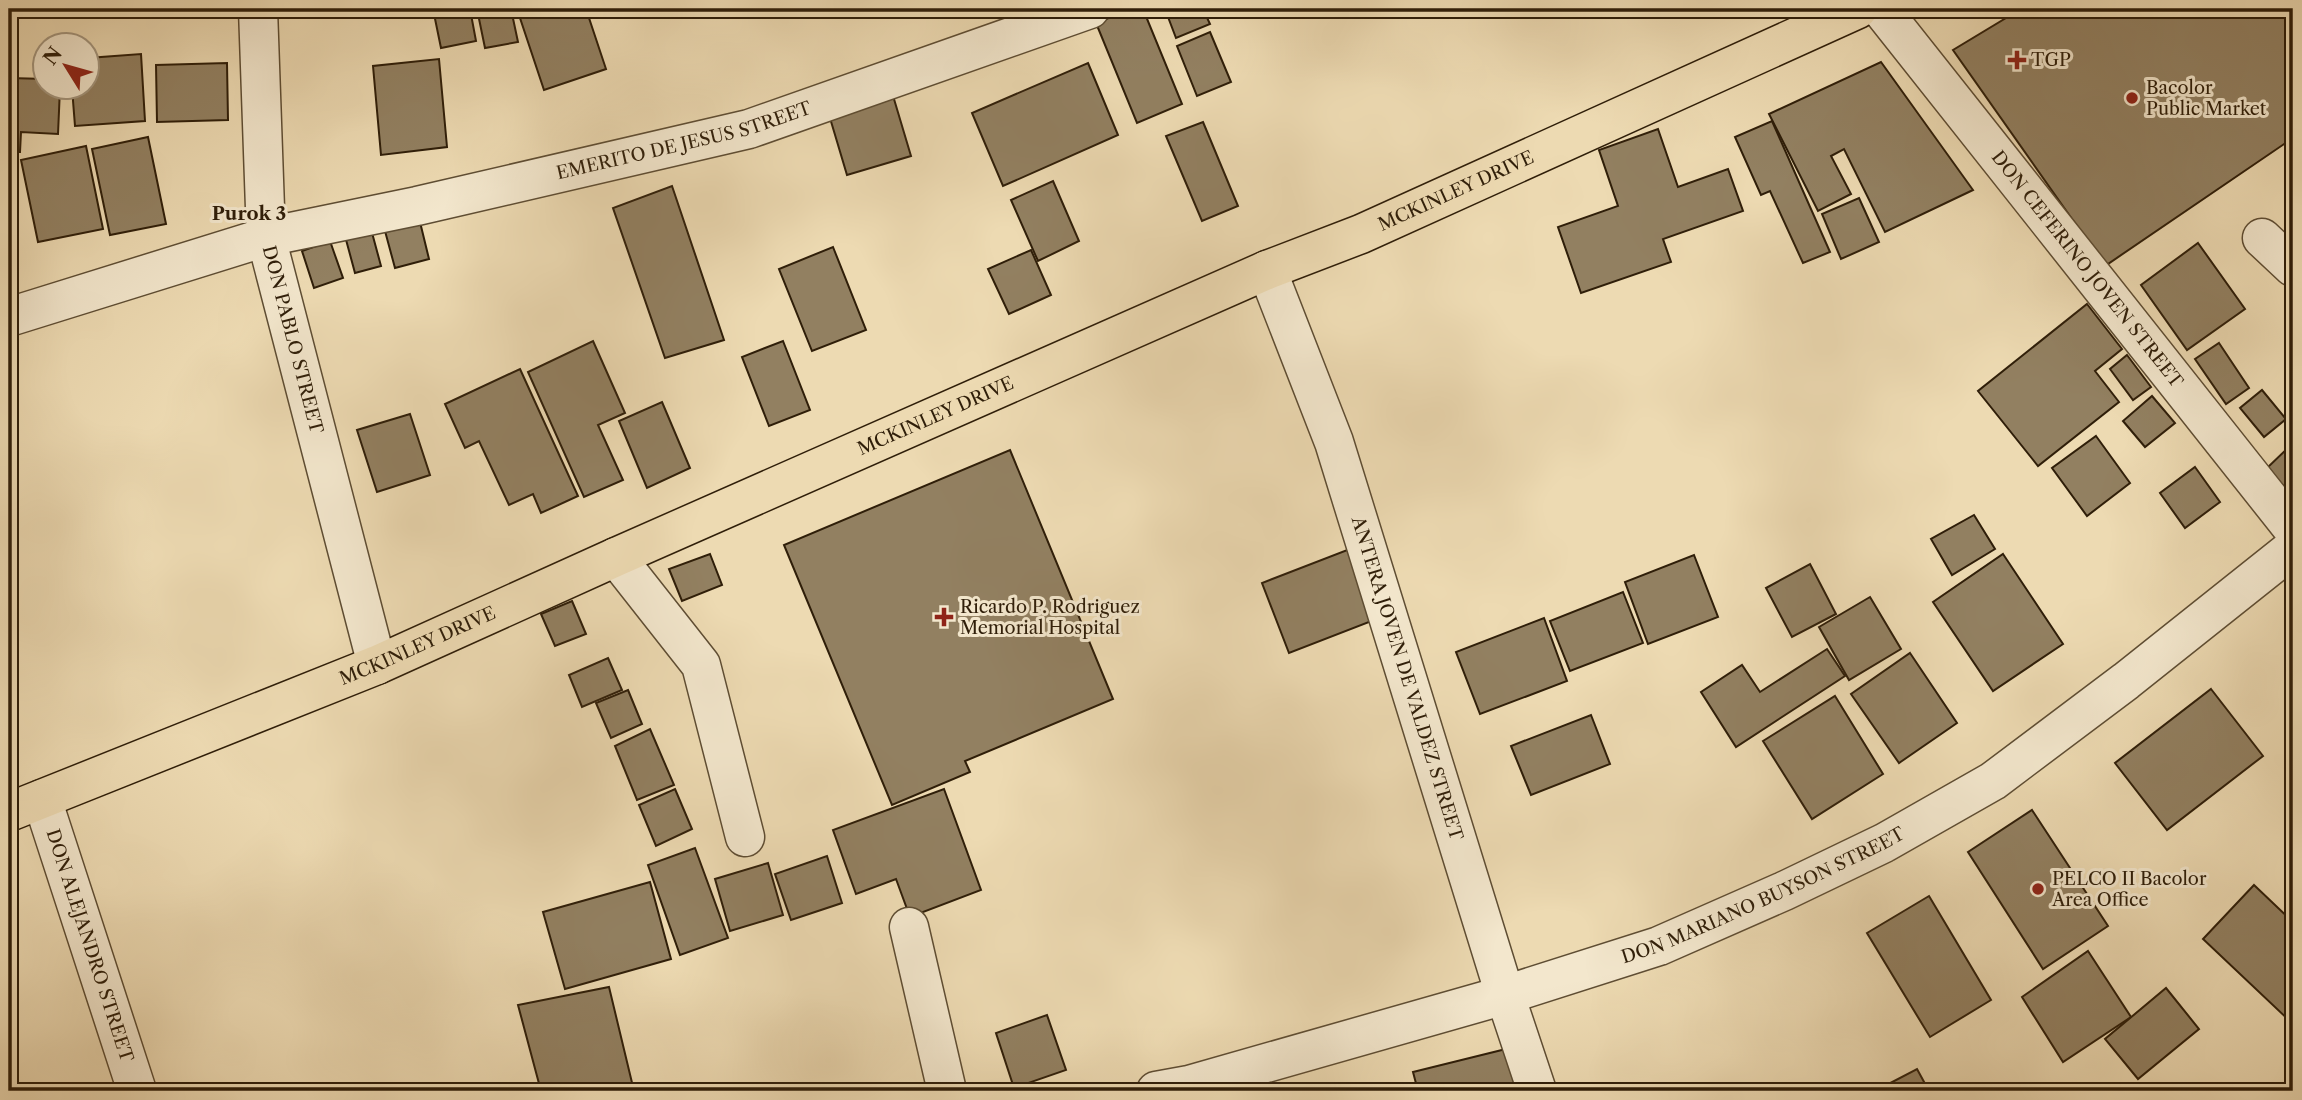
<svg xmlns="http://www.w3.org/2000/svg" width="2302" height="1100" viewBox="0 0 2302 1100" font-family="'Libre Caslon Text',serif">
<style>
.building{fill:#928061;stroke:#2f1e09;stroke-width:2}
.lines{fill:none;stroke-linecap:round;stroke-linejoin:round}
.minor-casing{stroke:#5e4d33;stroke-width:41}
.major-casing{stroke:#2f1e09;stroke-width:41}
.minor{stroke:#f3e7cd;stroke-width:38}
.major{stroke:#eddab2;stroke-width:38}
.poi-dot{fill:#8f2418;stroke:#f3e7cd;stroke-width:2.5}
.labels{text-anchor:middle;stroke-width:6;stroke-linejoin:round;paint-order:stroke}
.poi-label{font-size:18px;fill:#2f1e09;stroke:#f3e7cd;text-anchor:start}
.street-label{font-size:18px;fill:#2f1e09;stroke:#f3e7cd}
.neighbourhood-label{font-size:19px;font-weight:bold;fill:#2f1e09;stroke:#f3e7cd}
</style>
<rect width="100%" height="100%" fill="#eddab2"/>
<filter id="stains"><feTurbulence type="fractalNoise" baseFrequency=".00286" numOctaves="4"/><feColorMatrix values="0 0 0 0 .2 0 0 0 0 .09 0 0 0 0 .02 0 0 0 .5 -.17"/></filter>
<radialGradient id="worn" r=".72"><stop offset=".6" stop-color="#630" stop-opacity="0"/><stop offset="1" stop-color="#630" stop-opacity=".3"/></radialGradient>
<g class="building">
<path d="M433 9H470L476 41 441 48Z"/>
<path d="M477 9H511L518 42 485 48Z"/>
<path d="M517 9H586L606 69 544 90Z"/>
<path d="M1131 9H1143L1182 104 1137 123 1096 23Z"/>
<path d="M1165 9H1203L1210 24 1176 38Z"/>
<path d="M2021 9H2293V138L2105 266 1953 50Z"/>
<path d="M1210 32 1231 82 1197 96 1177 46Z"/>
<path d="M141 54 145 121 75 126 72 88H88V58Z"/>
<path d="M439 59 447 147 381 155 373 66Z"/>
<path d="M1881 62 1973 190 1885 232 1844 149 1831 156 1851 194 1818 211 1769 114Z"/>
<path d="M227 63 228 120 157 122 156 65Z"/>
<path d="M1088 63 1118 135 1003 186 972 113Z"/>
<path d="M9 78 46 79V88H60L58 134 21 132 20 152H9Z"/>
<path d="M891 89 911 156 847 175 827 108Z"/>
<path d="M1772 121 1830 252 1803 263 1770 191 1761 195 1735 137Z"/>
<path d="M1203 122 1238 206 1202 221 1166 136Z"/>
<path d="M1658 129 1678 187 1728 169 1743 211 1663 239 1671 262 1581 293 1558 227 1618 206 1599 150Z"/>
<path d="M148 137 166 224 110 235 92 149Z"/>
<path d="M86 146 103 229 38 242 21 160Z"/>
<path d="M1053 181 1079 241 1038 261 1011 200Z"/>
<path d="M672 186 724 340 665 358 613 208Z"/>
<path d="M1859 198 1879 242 1841 259 1822 214Z"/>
<path d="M420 222 429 259 395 268 385 231Z"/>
<path d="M371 229 381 266 355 273 345 236Z"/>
<path d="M330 241 343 278 314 288 302 251Z"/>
<path d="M2198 243 2245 309 2187 350 2141 285Z"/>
<path d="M833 247 866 330 812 351 779 269Z"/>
<path d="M1031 250 1051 295 1009 314 988 269Z"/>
<path d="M2087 304 2122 349 2095 371 2119 402 2038 466 1978 391Z"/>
<path d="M593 341 625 413 598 425 623 480 584 497 528 372Z"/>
<path d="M783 341 810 410 769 426 742 357Z"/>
<path d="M2219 343 2249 388 2226 404 2195 359Z"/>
<path d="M2127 355 2151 387 2133 400 2110 369Z"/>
<path d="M520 369 578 496 541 513 533 494 509 505 479 441 465 448 445 404Z"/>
<path d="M2262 390 2286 419 2264 437 2240 408Z"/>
<path d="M2152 396 2175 423 2145 447 2123 421Z"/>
<path d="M662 402 690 468 647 488 619 421Z"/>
<path d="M410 414 430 475 377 492 357 430Z"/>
<path d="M2096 436 2130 483 2087 516 2052 468Z"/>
<path d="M2289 447 2293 452V496L2267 468Z"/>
<path d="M1010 450 1113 699 965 761 970 772 892 805 784 545Z"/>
<path d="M2195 467 2220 502 2185 528 2160 493Z"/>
<path d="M1974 515 1995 549 1952 575 1931 539Z"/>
<path d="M1355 547 1382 617 1289 653 1262 583Z"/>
<path d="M710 554 722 585 682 601 669 569Z"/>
<path d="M2003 554 2063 644 1993 691 1933 602Z"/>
<path d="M1694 555 1718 617 1648 644 1625 582Z"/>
<path d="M1810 564 1836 614 1792 637 1766 588Z"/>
<path d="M1623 592 1643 643 1570 671 1550 621Z"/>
<path d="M1870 597 1901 649 1849 680 1819 627Z"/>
<path d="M572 601 586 634 555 646 541 614Z"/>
<path d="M1544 618 1567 681 1480 714 1456 652Z"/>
<path d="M1827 649 1845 676 1736 747 1701 692 1742 665 1760 692Z"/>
<path d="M1910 653 1957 723 1899 763 1851 694Z"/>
<path d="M608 658 622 690 582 707 569 675Z"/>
<path d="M2211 689 2263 756 2167 830 2115 763Z"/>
<path d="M628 690 642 724 611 738 596 703Z"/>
<path d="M1835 696 1883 774 1812 819 1763 741Z"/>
<path d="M1591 715 1610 764 1531 795 1511 746Z"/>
<path d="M650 729 674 785 637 800 615 746Z"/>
<path d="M675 789 692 829 656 846 639 805Z"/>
<path d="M944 789 981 890 910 917 896 879 856 894 833 830Z"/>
<path d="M2032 810 2108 926 2043 969 1968 852Z"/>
<path d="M695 848 728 938 680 955 648 865Z"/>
<path d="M827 856 842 903 791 920 775 874Z"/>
<path d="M768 863 783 915 730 931 715 879Z"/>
<path d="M650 882 671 959 565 989 543 912Z"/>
<path d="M2254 885 2293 922V1024L2203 939Z"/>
<path d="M1929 896 1991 1000 1930 1037 1867 933Z"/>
<path d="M2088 951 2131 1017 2063 1062 2022 997Z"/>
<path d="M609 987 634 1091H541L518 1005Z"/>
<path d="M2166 988 2199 1029 2138 1079 2105 1039Z"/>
<path d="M1047 1015 1066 1070 1014 1088 996 1033Z"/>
<path d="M1510 1048 1521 1091H1418L1413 1072Z"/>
<path d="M1917 1069 1929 1091H1875Z"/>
<path d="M362 1085 363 1091H324Z"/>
</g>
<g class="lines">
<defs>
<g id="minor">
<path id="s1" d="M258 9 266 237 377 665"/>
<path id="s2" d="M1881 9 2293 529"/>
<path d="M2262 238 2293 267"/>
<path id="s3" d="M1267 270 1334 442 1505 995 1537 1091"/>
<path id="s4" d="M9 317 266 237 417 206 749 129 1090 9"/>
<path d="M616 557 701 665 745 837"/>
<path id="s5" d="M42 799 137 1091"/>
<path d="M909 927 947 1091"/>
<path id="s6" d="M1156 1091 1189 1085 1505 995 1659 946 1784 891 1884 843 1993 781 2126 681 2293 548"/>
</g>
<g id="major">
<path id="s7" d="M9 812 377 665 616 557 1267 270 1361 234 1858 9"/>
</g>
</defs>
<use href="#minor" class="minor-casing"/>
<use href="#major" class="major-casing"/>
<use href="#minor" class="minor"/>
<use href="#major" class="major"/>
</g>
<g class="poi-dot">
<path d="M2013.5 49.5h7v7h7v7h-7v7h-7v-7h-7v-7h7z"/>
<circle cx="2132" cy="98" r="7"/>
<path d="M940.5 606.5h7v7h7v7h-7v7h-7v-7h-7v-7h7z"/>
<circle cx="2038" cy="889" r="7"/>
</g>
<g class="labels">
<g class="poi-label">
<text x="2031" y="66">TGP</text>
<text x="2146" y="94">Bacolor<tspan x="2146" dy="21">Public Market</tspan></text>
<text x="960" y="613">Ricardo P. Rodriguez<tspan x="960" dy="21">Memorial Hospital</tspan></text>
<text x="2052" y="885">PELCO II Bacolor<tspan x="2052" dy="21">Area Office</tspan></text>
</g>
<g class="street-label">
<text dy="6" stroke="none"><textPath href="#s4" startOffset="698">EMERITO DE JESUS STREET</textPath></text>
<text dy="6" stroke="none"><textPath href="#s7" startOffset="1575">MCKINLEY DRIVE</textPath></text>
<text dy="6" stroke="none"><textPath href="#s2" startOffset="332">DON CEFERINO JOVEN STREET</textPath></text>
<text dy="6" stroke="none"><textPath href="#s1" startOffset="334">DON PABLO STREET</textPath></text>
<text dy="6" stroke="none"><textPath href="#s7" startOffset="1008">MCKINLEY DRIVE</textPath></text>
<text dy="6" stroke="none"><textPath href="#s7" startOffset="441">MCKINLEY DRIVE</textPath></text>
<text dy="6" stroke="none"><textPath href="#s3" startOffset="432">ANTERA JOVEN DE VALDEZ STREET</textPath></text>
<text dy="6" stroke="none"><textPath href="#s6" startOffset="639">DON MARIANO BUYSON STREET</textPath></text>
<text dy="6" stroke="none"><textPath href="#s5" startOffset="154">DON ALEJANDRO STREET</textPath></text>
</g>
<g class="neighbourhood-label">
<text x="249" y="220">Purok 3</text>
</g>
</g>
<rect width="2302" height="1100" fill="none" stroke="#eddab2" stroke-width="35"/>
<rect x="10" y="10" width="2281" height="1079" fill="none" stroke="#2f1e09" stroke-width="3.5"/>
<rect x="18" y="18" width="2267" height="1065" fill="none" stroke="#2f1e09" stroke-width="2"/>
<g transform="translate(66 66) rotate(307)"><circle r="33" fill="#f3e7cd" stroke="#a5977f" stroke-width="2"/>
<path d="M0-5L12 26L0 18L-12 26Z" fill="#8f2418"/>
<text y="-10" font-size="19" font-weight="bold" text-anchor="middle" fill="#2f1e09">N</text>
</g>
<rect width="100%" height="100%" filter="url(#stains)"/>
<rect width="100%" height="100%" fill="url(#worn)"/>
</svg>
